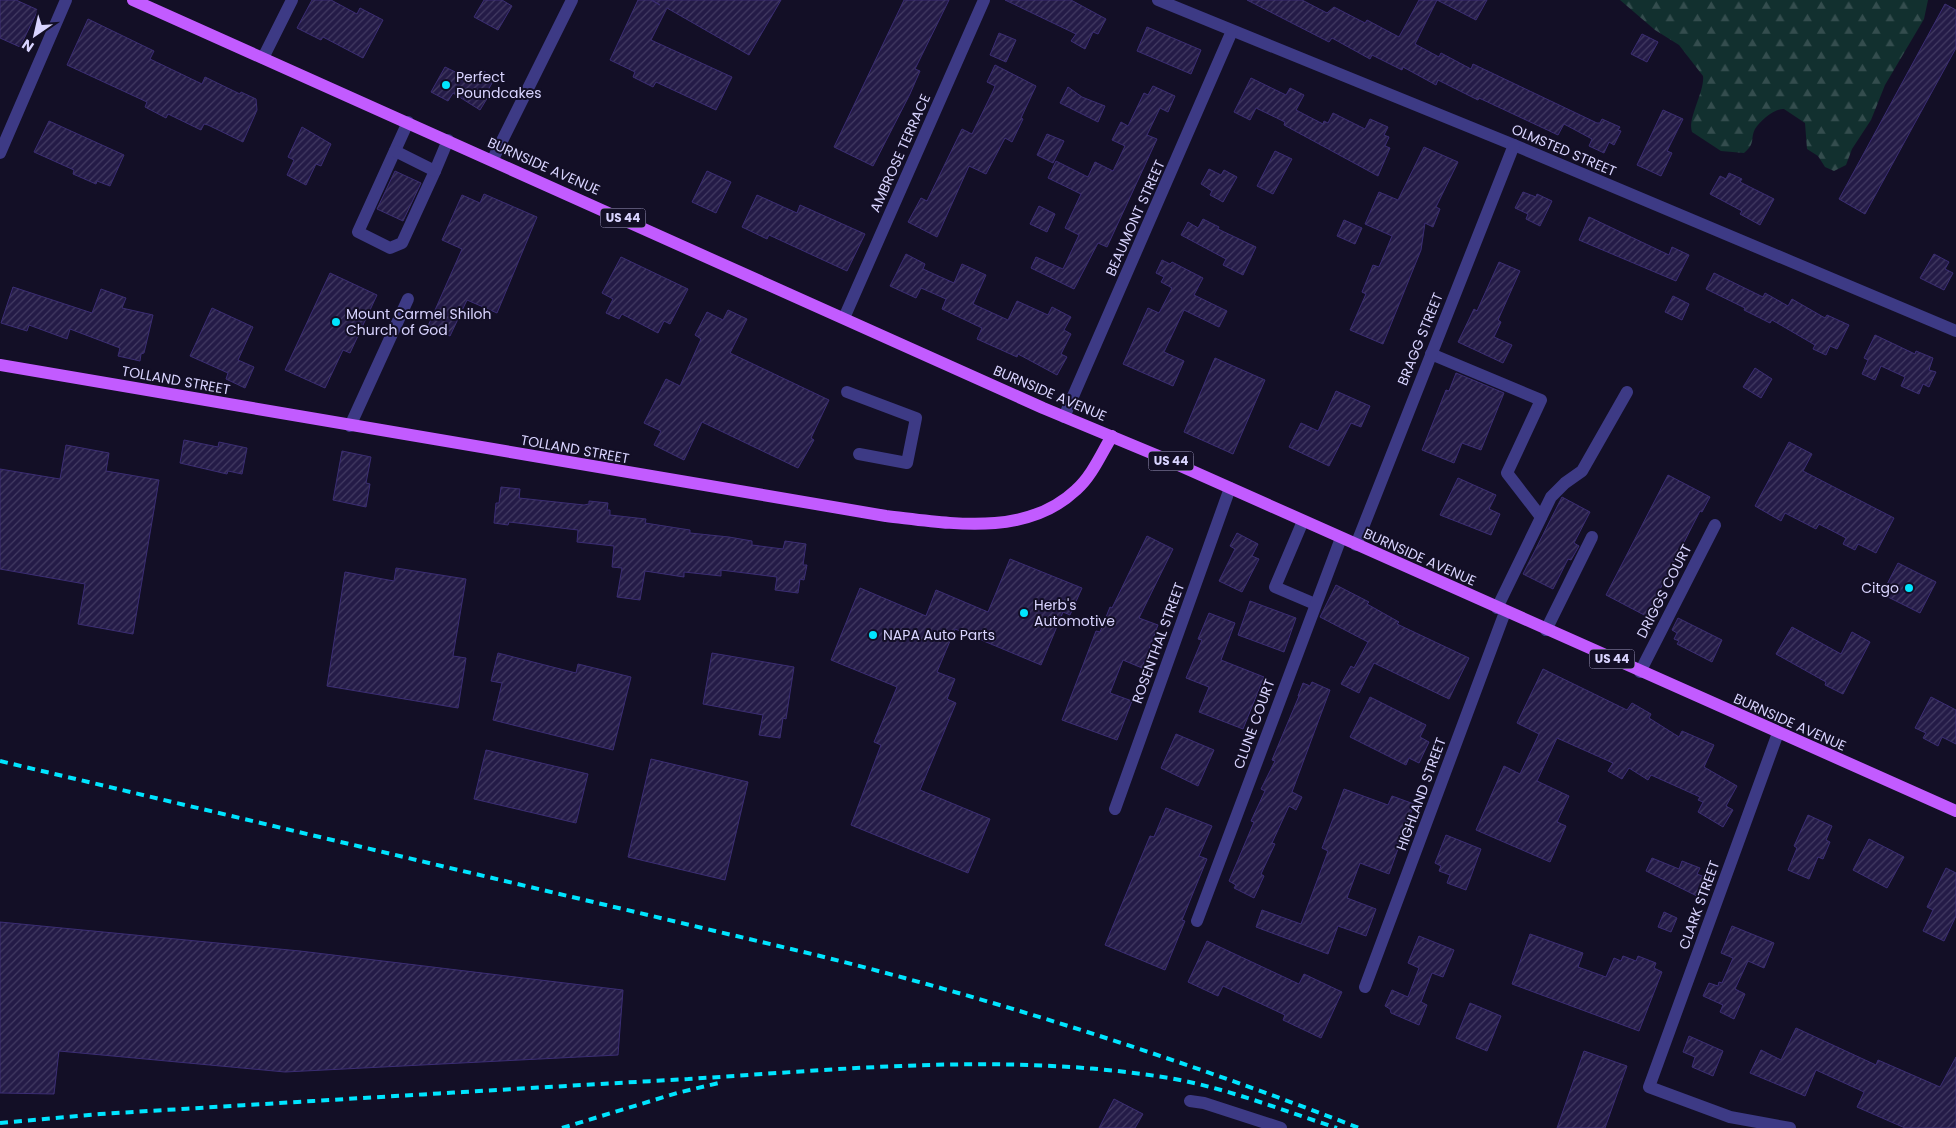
<svg xmlns="http://www.w3.org/2000/svg" width="1956" height="1128" viewBox="0 0 1956 1128" font-family="Poppins,sans-serif">
<style>
.forest{fill:url(#forest-firs)}
.building{fill:url(#building-hatch);stroke:#3b2d73}
.lines{fill:none;stroke-linecap:round;stroke-linejoin:round}
.minor{stroke:#3d3a85;stroke-width:12}
.major{stroke:#c25bff;stroke-width:12}
.rail{stroke:#00e5ff;stroke-width:4;stroke-dasharray:8 6;stroke-linecap:butt}
.poi-dot{fill:#00e5ff;stroke:#130f26;stroke-width:2}
.labels{text-anchor:middle;stroke-width:4;stroke-linejoin:round;paint-order:stroke}
.shield{fill:#130f26;stroke:#9e99be;stroke-width:1}
.shield-label{font-size:12px;font-weight:bold;fill:#d9d4ff}
.poi-label{font-size:14px;fill:#d9d4ff;stroke:#130f26;text-anchor:start}
.street-label{font-size:14px;fill:#d9d4ff;stroke:#130f26}
</style>
<defs>
<pattern id="forest-firs" width="22" height="20" patternUnits="userSpaceOnUse" patternTransform="scale(1.25)"><rect width="22" height="20" fill="#12302f"/><path d="M5 1l3.5 6h-7zM16 11l3.5 6h-7z" fill="#344d4e"/></pattern>
<pattern id="building-hatch" width="6" height="6" patternUnits="userSpaceOnUse" patternTransform="scale(1.25)"><rect width="6" height="6" fill="#241b47"/><path d="M-1 1l2-2M0 6l6-6M5 7l2-2" fill="none" stroke="#433b63"/></pattern>
</defs>
<rect width="100%" height="100%" fill="#130f26"/>
<path class="forest" d="M1620 0H1928L1924 19 1885 85 1871 120 1852 149 1846 165 1834 171 1825 167 1818 156 1807 149 1805 123 1784 109C1775 108 1760 121 1755 129 1750 139 1756 143 1744 153L1721 151 1692 132C1687 119 1705 91 1703 76L1679 45 1655 30Z"/>
<g class="building">
<path d="M0 0H16L38 10 20 47 0 38Z"/>
<path d="M312 0H331L357 14 360 8 383 20 363 58 323 37 321 40 297 28Z"/>
<path d="M484 0H502L512 6 498 30 474 17Z"/>
<path d="M638 0H651L660 5 652 0H781L749 55 667 8 651 40 732 77 716 110 656 82 653 87 633 77 635 72 610 60Z"/>
<path d="M904 0H949L915 69 920 71 910 94 873 166 834 147Z"/>
<path d="M1005 0H1071L1106 19 1098 34 1093 32 1085 49 1071 41 1076 34Z"/>
<path d="M1247 0H1302L1327 13 1334 7 1365 23 1367 20 1399 37 1419 0H1487L1476 20 1437 0 1415 44 1439 57 1441 53 1471 69 1473 64 1597 123H1600L1602 119 1620 127 1618 130 1621 131 1614 145 1609 142 1604 153 1589 146 1592 139 1564 124 1558 135 1479 98 1478 100 1438 80 1436 85 1403 67 1402 70 1372 55 1370 59 1332 38 1329 42Z"/>
<path d="M1945 4 1956 10V48L1865 214 1839 199Z"/>
<path d="M88 19 154 51 150 59 202 84 205 77 240 94 241 92 256 99 257 110 243 142 208 125 204 124 201 130 168 114 166 118 145 107 147 102 67 65Z"/>
<path d="M1147 27 1201 50 1191 74 1137 51Z"/>
<path d="M999 33 1016 40 1006 62 990 55Z"/>
<path d="M1642 34 1658 42 1647 62 1631 54Z"/>
<path d="M995 65 1036 86 1021 118 1023 119 1012 142 1005 138 986 174 969 166 937 237 908 222 921 198 927 201 962 129 972 134 993 91 995 86 987 82Z"/>
<path d="M445 67 474 81 482 70 495 78 488 90 491 92 480 110 453 93 448 101 431 92Z"/>
<path d="M1251 78 1286 95 1290 88 1304 95 1296 110 1323 124 1324 121 1328 123 1333 113 1365 129 1370 119 1388 127 1384 135 1389 137 1385 146 1390 148 1378 176 1284 125 1285 122 1256 108 1250 120 1234 112Z"/>
<path d="M1153 86 1175 96 1168 112 1160 108 1147 135 1157 139 1107 247 1098 243 1074 289 1031 268 1036 257 1063 269 1079 235 1065 228 1081 194 1048 178 1056 161 1088 177 1095 162 1113 171 1125 146 1112 140 1121 122 1128 126 1144 93 1148 95Z"/>
<path d="M1068 87 1082 97 1105 106 1098 122 1060 103Z"/>
<path d="M1663 110 1683 119 1667 151 1672 153 1661 176 1637 165Z"/>
<path d="M49 121 124 155 110 186 97 181 96 184 73 174 74 170 34 152Z"/>
<path d="M302 127 331 144 321 166 316 164 306 185 287 175 294 160 288 157Z"/>
<path d="M1047 134 1064 141 1053 163 1037 155Z"/>
<path d="M1424 147 1458 162 1436 207 1440 209 1433 227 1425 223 1421 250 1383 344 1350 330 1366 294 1362 292 1373 265 1379 267 1392 236 1365 224 1379 192 1398 200Z"/>
<path d="M1275 151 1292 159 1273 194 1257 186Z"/>
<path d="M1209 169 1221 175 1224 170 1237 177 1223 202 1210 195 1212 191 1201 184Z"/>
<path d="M395 171 421 183 403 221 377 209Z"/>
<path d="M707 171 731 182 716 213 692 202Z"/>
<path d="M1729 173 1742 179 1740 182 1774 199 1760 225 1740 214 1742 211 1710 194 1720 176 1726 179Z"/>
<path d="M1523 192 1536 197 1537 194 1552 201 1540 226 1526 219 1528 214 1515 208Z"/>
<path d="M484 194 537 217 497 313 467 300 450 336 428 326 462 249 442 240 462 195 480 203Z"/>
<path d="M757 195 797 213 800 205 865 234 847 271 769 235 767 239 742 227Z"/>
<path d="M1039 206 1055 214 1047 232 1030 224Z"/>
<path d="M1589 217 1669 255 1672 247 1689 255 1676 281 1579 240Z"/>
<path d="M1203 219 1219 227 1218 229 1256 247 1243 275 1223 265 1226 259 1181 235 1188 222 1198 228Z"/>
<path d="M1344 220 1362 228 1355 244 1337 236Z"/>
<path d="M906 254 925 264 923 269 954 283 962 264 986 275 973 304 1008 320 1017 301 1048 315 1052 307 1071 317 1064 330 1071 334 1061 354 1067 357 1057 375 1018 354 1017 357 977 339 982 328 942 309 946 299 921 288 916 298 890 286Z"/>
<path d="M1934 254 1949 262 1945 269 1953 273 1944 290 1920 278Z"/>
<path d="M621 257 688 289 670 324 664 321 658 333 622 314 619 319 606 313 613 299 602 293Z"/>
<path d="M1162 260 1170 264 1172 262 1203 278 1194 295 1227 311 1219 327 1184 310 1164 352 1184 361 1173 386 1123 364 1148 308 1159 313 1172 288 1161 282 1164 277 1156 273Z"/>
<path d="M1499 262 1520 271 1498 320 1501 322 1494 337 1512 345 1503 363 1458 342 1474 309 1477 311Z"/>
<path d="M330 273 377 295 350 353 343 350 325 388 285 370Z"/>
<path d="M1714 273 1763 297 1765 293 1788 306 1792 299 1825 318 1827 315 1849 325 1837 349 1830 346 1826 355 1813 349 1815 345 1772 320 1770 323 1744 310 1745 308 1706 289Z"/>
<path d="M13 287 92 313 101 289 126 298 122 308 153 315 144 353 141 354 140 361 118 356 120 348 70 329 67 339 29 325 27 331 1 323Z"/>
<path d="M1673 296 1689 304 1682 320 1665 312Z"/>
<path d="M212 308 253 327 238 360 254 367 245 388 226 379 228 373 190 356Z"/>
<path d="M728 310 747 319 730 353 829 400 811 438 814 440 798 468 702 422 684 460 654 445 661 431 644 423 666 379 680 386 701 339 695 335 707 312 723 320Z"/>
<path d="M1875 335 1915 354 1916 351 1933 358 1929 370 1936 372 1929 387 1923 384 1919 394 1901 386 1905 377 1881 366 1875 380 1862 374 1868 360 1864 358Z"/>
<path d="M1215 358 1265 380 1233 454 1184 432Z"/>
<path d="M1755 368 1772 379 1761 398 1743 387Z"/>
<path d="M1456 373 1504 393 1481 450 1462 443 1454 463 1422 450 1446 390 1449 391Z"/>
<path d="M1336 391 1370 406 1361 427 1351 423 1329 466 1289 447 1301 423 1318 431Z"/>
<path d="M184 440 218 447 219 442 247 448 242 474 228 471 227 474 180 463Z"/>
<path d="M1789 442 1812 454 1803 471 1894 518 1876 553 1858 544 1855 550 1843 544 1846 538 1819 524 1816 529 1785 513 1781 521 1755 506Z"/>
<path d="M66 445 109 453 106 471 159 480 133 634 78 624 85 584 0 569V469L60 479Z"/>
<path d="M342 451 371 457 366 483 370 484 366 507 333 500Z"/>
<path d="M1668 475 1710 497 1702 512 1700 511 1655 599 1656 602 1648 617 1606 595Z"/>
<path d="M1458 478 1496 495 1489 509 1500 514 1491 535 1440 515Z"/>
<path d="M501 487 520 489 519 498 584 505 589 504V501L608 503 607 510H610V515L646 519 645 523 690 530V533L729 537 752 541V545L783 549 785 541 806 544 803 565H807L804 580 800 579 798 593 775 590 777 577 721 570V576L684 572V577L645 571 640 600 617 597 622 568 612 567 614 546 577 542 578 530 509 522 508 525 494 523 496 503H499Z"/>
<path d="M1562 497 1590 512 1574 543 1579 546 1571 560 1568 559 1553 589 1523 574Z"/>
<path d="M1237 533 1258 544 1252 556 1259 559 1242 592 1219 581 1235 549 1230 546Z"/>
<path d="M1147 536 1173 549 1139 618 1158 625 1142 668 1123 660 1110 693 1132 701 1117 740 1062 720 1096 631 1100 632 1110 607 1112 608Z"/>
<path d="M1010 559 1082 588 1070 615 1063 612 1041 665 955 629 937 672 955 679 947 699 956 703 920 790 990 819 968 873 851 825 881 745 874 742 897 687 831 660 860 588 926 616 936 590 988 612Z"/>
<path d="M1898 563 1936 582 1920 613 1882 594Z"/>
<path d="M396 568 466 579 453 656 466 658 458 708 327 686 345 572 394 581Z"/>
<path d="M1336 585 1369 602 1367 604 1399 622 1397 624 1469 658 1449 699 1374 663 1359 693 1341 684 1351 666 1354 668 1368 642 1320 617Z"/>
<path d="M1250 601 1296 618 1284 652 1238 635Z"/>
<path d="M1209 613 1235 623 1221 660 1264 677 1243 729 1199 712 1209 687 1186 678 1202 640 1198 639Z"/>
<path d="M1678 618 1722 640 1712 662 1677 644 1679 641 1674 639 1677 633 1672 630Z"/>
<path d="M1792 627 1841 654 1852 632 1870 642 1843 694 1825 685 1826 682 1776 654Z"/>
<path d="M498 653 576 673 578 664 631 677 613 750 493 720 502 683 491 681Z"/>
<path d="M712 653 794 667 786 719 783 718 780 738 759 735 763 715 703 704Z"/>
<path d="M1543 669 1627 710 1632 703 1651 714 1649 718 1679 737 1682 731 1714 745 1704 767 1737 786 1726 806 1733 810 1723 827 1698 812 1703 802 1698 800 1700 797 1651 775 1648 780 1629 768 1622 779 1608 771 1613 763 1557 738 1537 781 1569 796 1557 822 1566 826 1550 862 1476 830 1504 766 1520 774 1539 734 1517 723Z"/>
<path d="M1312 682 1330 690 1292 792 1302 797 1296 810 1289 806 1272 843 1275 844 1261 874 1264 876 1254 898 1234 888 1236 885 1229 881 1254 822 1251 821 1265 791 1261 789 1275 761 1272 760 1299 696H1298L1303 683 1310 686Z"/>
<path d="M1370 697 1426 725 1420 737 1429 742 1419 763 1409 758 1406 765 1350 737Z"/>
<path d="M1931 697 1956 710V744L1942 737 1938 746 1923 738 1926 733 1915 728Z"/>
<path d="M1176 734 1214 750 1198 786 1161 768Z"/>
<path d="M486 750 588 774 576 823 474 799Z"/>
<path d="M651 759 748 782 725 880 628 857Z"/>
<path d="M1344 789 1388 805 1392 796 1414 804 1389 874 1360 863 1347 898 1376 909 1366 936 1338 926 1328 954 1256 927 1262 910 1301 924 1328 851 1322 848Z"/>
<path d="M1166 808 1212 826 1199 856 1207 859 1182 920 1185 921 1165 970 1105 945 1150 836 1154 837Z"/>
<path d="M1808 815 1832 826 1826 840 1830 842 1823 859 1818 857 1809 879 1788 870 1797 848 1794 846Z"/>
<path d="M1446 835 1481 849 1466 890 1447 883 1450 875 1439 871 1441 866 1435 863Z"/>
<path d="M1869 839 1904 857 1887 888 1853 870Z"/>
<path d="M1652 858 1679 869 1682 861 1700 868 1697 874 1707 878 1699 897 1646 871Z"/>
<path d="M1946 868 1956 873V916L1944 941 1923 931 1933 910 1927 907Z"/>
<path d="M1664 912 1677 918 1671 932 1658 927Z"/>
<path d="M0 922 300 951 623 990 618 1055 285 1072 59 1051 54 1094 0 1093Z"/>
<path d="M1732 926 1774 943 1764 968 1748 961 1735 989 1745 994 1734 1019 1720 1012 1723 1005 1703 996 1709 983 1718 986 1719 982 1722 983 1733 958 1721 953Z"/>
<path d="M1530 934 1583 953 1578 967 1606 977 1614 958 1621 961 1623 956 1636 961 1638 956 1656 963 1654 968 1662 972 1639 1031 1512 984Z"/>
<path d="M1419 936 1454 950 1443 977 1432 973 1421 1002 1427 1005 1419 1025 1391 1013 1390 1009 1385 1006 1392 990 1408 997 1419 968 1408 963Z"/>
<path d="M1207 941 1299 984 1304 974 1342 992 1321 1038 1283 1020 1285 1015 1223 986 1218 996 1188 982Z"/>
<path d="M1470 1003 1501 1016 1487 1051 1456 1038Z"/>
<path d="M1796 1028 1876 1065 1878 1060 1940 1087 1956 1057V1128H1905L1857 1107 1864 1092 1816 1070 1805 1096 1750 1073 1761 1050 1781 1060Z"/>
<path d="M1689 1036 1723 1051 1713 1076 1692 1067 1695 1057 1683 1052Z"/>
<path d="M1584 1051 1627 1066 1605 1128H1557Z"/>
<path d="M1114 1099 1143 1114 1135 1128H1099Z"/>
</g>
<g class="lines">
<g class="minor">
<path d="M1158 0 1514 145 1956 331"/>
<path d="M263 58 292 0"/>
<path d="M408 122 358 232 390 248 402 243 435 171"/>
<path d="M395 151 435 171 448 140"/>
<path d="M0 153 66 0"/>
<path d="M493 159 572 0"/>
<path d="M844 318 984 0"/>
<path d="M1431 354 1541 400 1507 473 1541 517"/>
<path d="M847 392 916 418 907 463 859 454"/>
<path d="M1064 417 1232 31"/>
<path d="M350 426 408 299"/>
<path d="M1303 521 1275 587 1315 604"/>
<path d="M1356 545 1514 145"/>
<path d="M1497 608 1551 497 1565 483 1582 471 1627 392"/>
<path d="M1546 630 1592 537"/>
<path d="M1640 672 1715 525"/>
<path d="M1778 733 1649 1087 1730 1117 1790 1128"/>
<path d="M1115 809 1230 488"/>
<path d="M1197 921 1341 538"/>
<path d="M1365 987 1505 612"/>
<path d="M1190 1101 1204 1103 1281 1128"/>
</g>
<g class="major">
<path d="M133 0 1043 408 1156 455 1956 811"/>
<path d="M0 365 886 516C949 523 1025 538 1076 490 1092 476 1101 454 1112 436"/>
</g>
<g class="rail">
<path d="M0 761 812 954C998 1000 1181 1059 1359 1128"/>
<path d="M0 1123 100 1114C296 1102 492 1090 688 1079 847 1069 1010 1052 1169 1078 1227 1088 1281 1110 1337 1128"/>
<path d="M562 1128 677 1093 723 1082"/>
</g>
</g>
<g class="poi-dot">
<circle cx="446" cy="85" r="5"/>
<circle cx="336" cy="322" r="5"/>
<circle cx="1909" cy="588" r="5"/>
<circle cx="1024" cy="613" r="5"/>
<circle cx="873" cy="635" r="5"/>
</g>
<g class="labels">
<g class="shield">
<rect x="600.5" y="208.5" width="45" height="19" rx="4"/>
<rect x="1148.5" y="451.5" width="45" height="19" rx="4"/>
<rect x="1589.5" y="649.5" width="45" height="19" rx="4"/>
</g>
<g class="shield-label">
<text x="623" y="222">US 44</text>
<text x="1171" y="465">US 44</text>
<text x="1612" y="663">US 44</text>
</g>
<g class="poi-label">
<text x="456" y="82">Perfect<tspan x="456" dy="16">Poundcakes</tspan></text>
<text x="346" y="319">Mount Carmel Shiloh<tspan x="346" dy="16">Church of God</tspan></text>
<text x="1899" y="593" text-anchor="end">Citgo</text>
<text x="1034" y="610">Herb's<tspan x="1034" dy="16">Automotive</tspan></text>
<text x="883" y="640">NAPA Auto Parts</text>
</g>
<g class="street-label">
<text transform="translate(1564 150) rotate(23)" y="5">OLMSTED STREET</text>
<text transform="translate(900 153) rotate(-66)" y="5">AMBROSE TERRACE</text>
<text transform="translate(544 166) rotate(24)" y="5">BURNSIDE AVENUE</text>
<text transform="translate(1135 218) rotate(-66)" y="5">BEAUMONT STREET</text>
<text transform="translate(1420 339) rotate(-68)" y="5">BRAGG STREET</text>
<text transform="translate(176 380) rotate(10)" y="5">TOLLAND STREET</text>
<text transform="translate(1050 393) rotate(23)" y="5">BURNSIDE AVENUE</text>
<text transform="translate(575 449) rotate(10)" y="5">TOLLAND STREET</text>
<text transform="translate(1420 557) rotate(24)" y="5">BURNSIDE AVENUE</text>
<text transform="translate(1664 591) rotate(-63)" y="5">DRIGGS COURT</text>
<text transform="translate(1158 643) rotate(-70)" y="5">ROSENTHAL STREET</text>
<text transform="translate(1790 722) rotate(24)" y="5">BURNSIDE AVENUE</text>
<text transform="translate(1254 724) rotate(-70)" y="5">CLUNE COURT</text>
<text transform="translate(1421 794) rotate(-70)" y="5">HIGHLAND STREET</text>
<text transform="translate(1699 905) rotate(-70)" y="5">CLARK STREET</text>
</g>
</g>
<g transform="translate(35 35) rotate(214)" stroke="#130f26" stroke-width="4" paint-order="stroke">
<path d="M0-4L9 19L0 12L-9 19Z" fill="#d9d4ff"/>
<text y="-8" font-size="14" font-weight="bold" text-anchor="middle" fill="#d9d4ff">N</text>
</g>
</svg>
